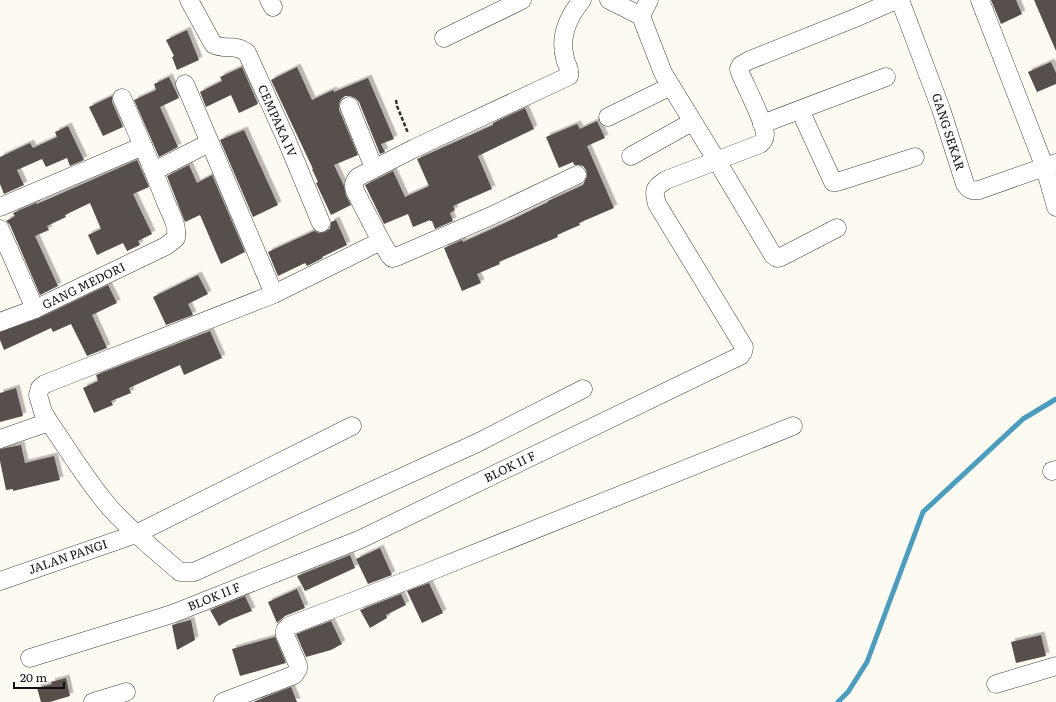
<svg xmlns="http://www.w3.org/2000/svg" width="1056" height="702" viewBox="0 0 1056 702" font-family="Literata,serif">
<style>
.lines{fill:none;stroke-linecap:round;stroke-linejoin:round}
.stream{stroke:#4c9dbd;stroke-width:5}
.building{fill:#564f4c;filter:url(#shadow)}
.minor-casing{stroke:#424242;stroke-width:19}
.path{stroke:#313131;stroke-width:2.5;stroke-dasharray:4 2;stroke-linecap:butt}
.minor{stroke:#fff;stroke-width:18}
.labels{text-anchor:middle;stroke-width:4;stroke-linejoin:round;paint-order:stroke}
.street-label{font-size:12px;fill:#0f0f0f;stroke:#fff}
</style>
<defs>
<filter id="shadow"><feDropShadow dx="3.5" dy="-3.5" stdDeviation="0" flood-color="#0004"/></filter>
</defs>
<rect width="100%" height="100%" fill="#fdfaf2"/>
<g class="lines">
<path class="stream" d="M838 702 848 692 867 662 923 512 1023 419 1056 399"/>
</g>
<g class="building">
<path d="M991 0H1016L1022 14 1001 24Z"/>
<path d="M1034 0H1056V51Z"/>
<path d="M187 30 199 60 177 70 172 57 174 56 166 40Z"/>
<path d="M1051 62 1056 73V84L1037 92 1028 72Z"/>
<path d="M242 67 258 104 239 113 231 95 206 107 200 92 222 81 220 77Z"/>
<path d="M297 67 312 100 333 90 334 92 368 78 394 139 381 144 385 152 380 154 359 102 355 98 350 96H345L341 99 339 104V110L358 155 334 165 344 186 346 196 351 205 331 215 316 183 318 182 312 169H313L271 80Z"/>
<path d="M169 77 179 98 160 107 178 147 159 157 134 100 156 90 154 84Z"/>
<path d="M112 96V102L123 127 103 136 89 107Z"/>
<path d="M525 108 534 129 478 156 492 189 453 206 455 210 450 213 453 221 435 229 432 221H430V220L413 227 408 214 384 224 365 185 393 171 405 197 429 186 417 159 493 125V123Z"/>
<path d="M597 121 605 138 587 146 614 208 579 223 580 225 557 235 558 237 499 262 500 264 477 274 481 283 462 291 444 248 462 240 463 242 507 222 548 202V201L583 185 587 176 586 170 583 166 578 165H574L573 162 559 168 546 137 577 124 580 129Z"/>
<path d="M68 126 84 160 70 166 67 158 46 167 42 159 17 170 24 185 4 194 0 184V157L30 143 33 148 57 137 55 132Z"/>
<path d="M244 130 278 205 253 217 220 140Z"/>
<path d="M137 160 149 187 133 194 152 234 138 241 140 245 127 251 123 243 97 255 88 235 101 229 90 203 65 215 66 217 47 226 49 230 35 236 58 286 40 295 10 225 6 221 15 216 13 213 36 203 37 204Z"/>
<path d="M189 165 197 183 212 175 245 252 221 264 200 215 185 222 167 176Z"/>
<path d="M336 220 347 245 322 257 323 258 307 266 305 263 278 276 268 252 314 231 319 233 325 232 330 229 331 222Z"/>
<path d="M198 275 208 294 188 304 193 315 166 325 153 297Z"/>
<path d="M108 285 117 303 92 315 107 348 87 356 71 324 53 332 51 328 4 350 0 340V332L39 318Z"/>
<path d="M210 331 222 358 184 375 180 365 129 388 131 393 111 401 113 405 94 413 83 388 98 381 96 375Z"/>
<path d="M16 388 23 416 0 422V393Z"/>
<path d="M21 445 25 463 54 456 60 480 13 491V489L6 490 0 461V449Z"/>
<path d="M380 548 392 575 368 584 356 559Z"/>
<path d="M350 555 355 568 305 591 297 576Z"/>
<path d="M429 583 443 613 422 623 407 591Z"/>
<path d="M297 589 305 608 285 616 277 623 268 602Z"/>
<path d="M401 594 406 605 386 615 387 618 370 628 360 610Z"/>
<path d="M245 596 252 611 229 620 219 626 210 610Z"/>
<path d="M191 620 195 640 177 650 172 625Z"/>
<path d="M331 621 342 644 331 650 306 657 296 634Z"/>
<path d="M1041 635 1046 656 1016 663 1011 642Z"/>
<path d="M275 637 286 663 240 676 232 649Z"/>
<path d="M66 678 70 696 50 702H41L37 688 52 684 51 682Z"/>
<path d="M291 687 297 702H253Z"/>
</g>
<g class="lines">
<defs>
<g id="minor">
<path d="M189 0 213 44C225 51 236 43 247 53L287 141 321 223"/>
<path d="M269 0 273 7"/>
<path d="M582 0C568 17 559 36 565 58 566 65 571 69 569 76L415 148 358 177C354 181 353 185 355 191L381 241 274 294 45 384 40 388 38 395 43 412 49 422C70 452 88 483 112 510 133 533 157 552 180 572H194L477 443 583 389"/>
<path d="M609 0 641 16 663 73 717 161 773 255 777 258 781 257 837 228"/>
<path d="M900 0 941 109 965 184C969 190 972 191 979 190L1056 163"/>
<path d="M980 0 1045 168 1056 207"/>
<path d="M641 16 649 0"/>
<path d="M444 38 522 0"/>
<path d="M185 84 274 294"/>
<path d="M349 106 374 168"/>
<path d="M800 110 833 182H837L915 157"/>
<path d="M608 117 671 86"/>
<path d="M762 124 886 77"/>
<path d="M631 156 692 122"/>
<path d="M154 171 209 143"/>
<path d="M0 207 143 146"/>
<path d="M0 229 35 309"/>
<path d="M381 241 390 256 392 258 396 257 491 216 577 175"/>
<path d="M0 322 35 309 166 246 176 238C178 224 170 213 165 200 152 166 137 132 122 98"/>
<path d="M0 439 49 422"/>
<path d="M1052 471 1056 470"/>
<path d="M0 581 136 534 352 426"/>
<path d="M30 658 172 614 361 539 740 356 743 352 744 347 657 204C653 190 654 188 666 180L760 144C763 141 765 139 765 134 764 121 747 89 741 75L739 69 741 65 750 60 855 18 896 0"/>
<path d="M996 684 1056 666"/>
<path d="M93 702 126 692"/>
<path d="M223 702 294 675 298 669V665L285 635V630L289 626 421 575 793 426"/>
</g>
</defs>
<use href="#minor" class="minor-casing"/>
<path class="path" d="M396 100 397 106 408 133"/>
<use href="#minor" class="minor"/>
</g>
<g class="labels">
<g class="street-label">
<text transform="translate(277 121) rotate(66)" y="4">CEMPAKA IV</text>
<text transform="translate(948 132) rotate(72)" y="4">GANG SEKAR</text>
<text transform="translate(84 286) rotate(-26)" y="4">GANG MEDORI</text>
<text transform="translate(510 467) rotate(-26)" y="4">BLOK II F</text>
<text transform="translate(68 557) rotate(-19)" y="4">JALAN PANGI</text>
<text transform="translate(214 597) rotate(-22)" y="4">BLOK II F</text>
</g>
</g>
<path d="M14 682v6h50v-6" fill="none" stroke="#0f0f0f" stroke-width="2"/>
<text x="20" y="682" font-size="12" fill="#0f0f0f" stroke="#ffffff" stroke-width="3" paint-order="stroke">20 m</text>
</svg>
